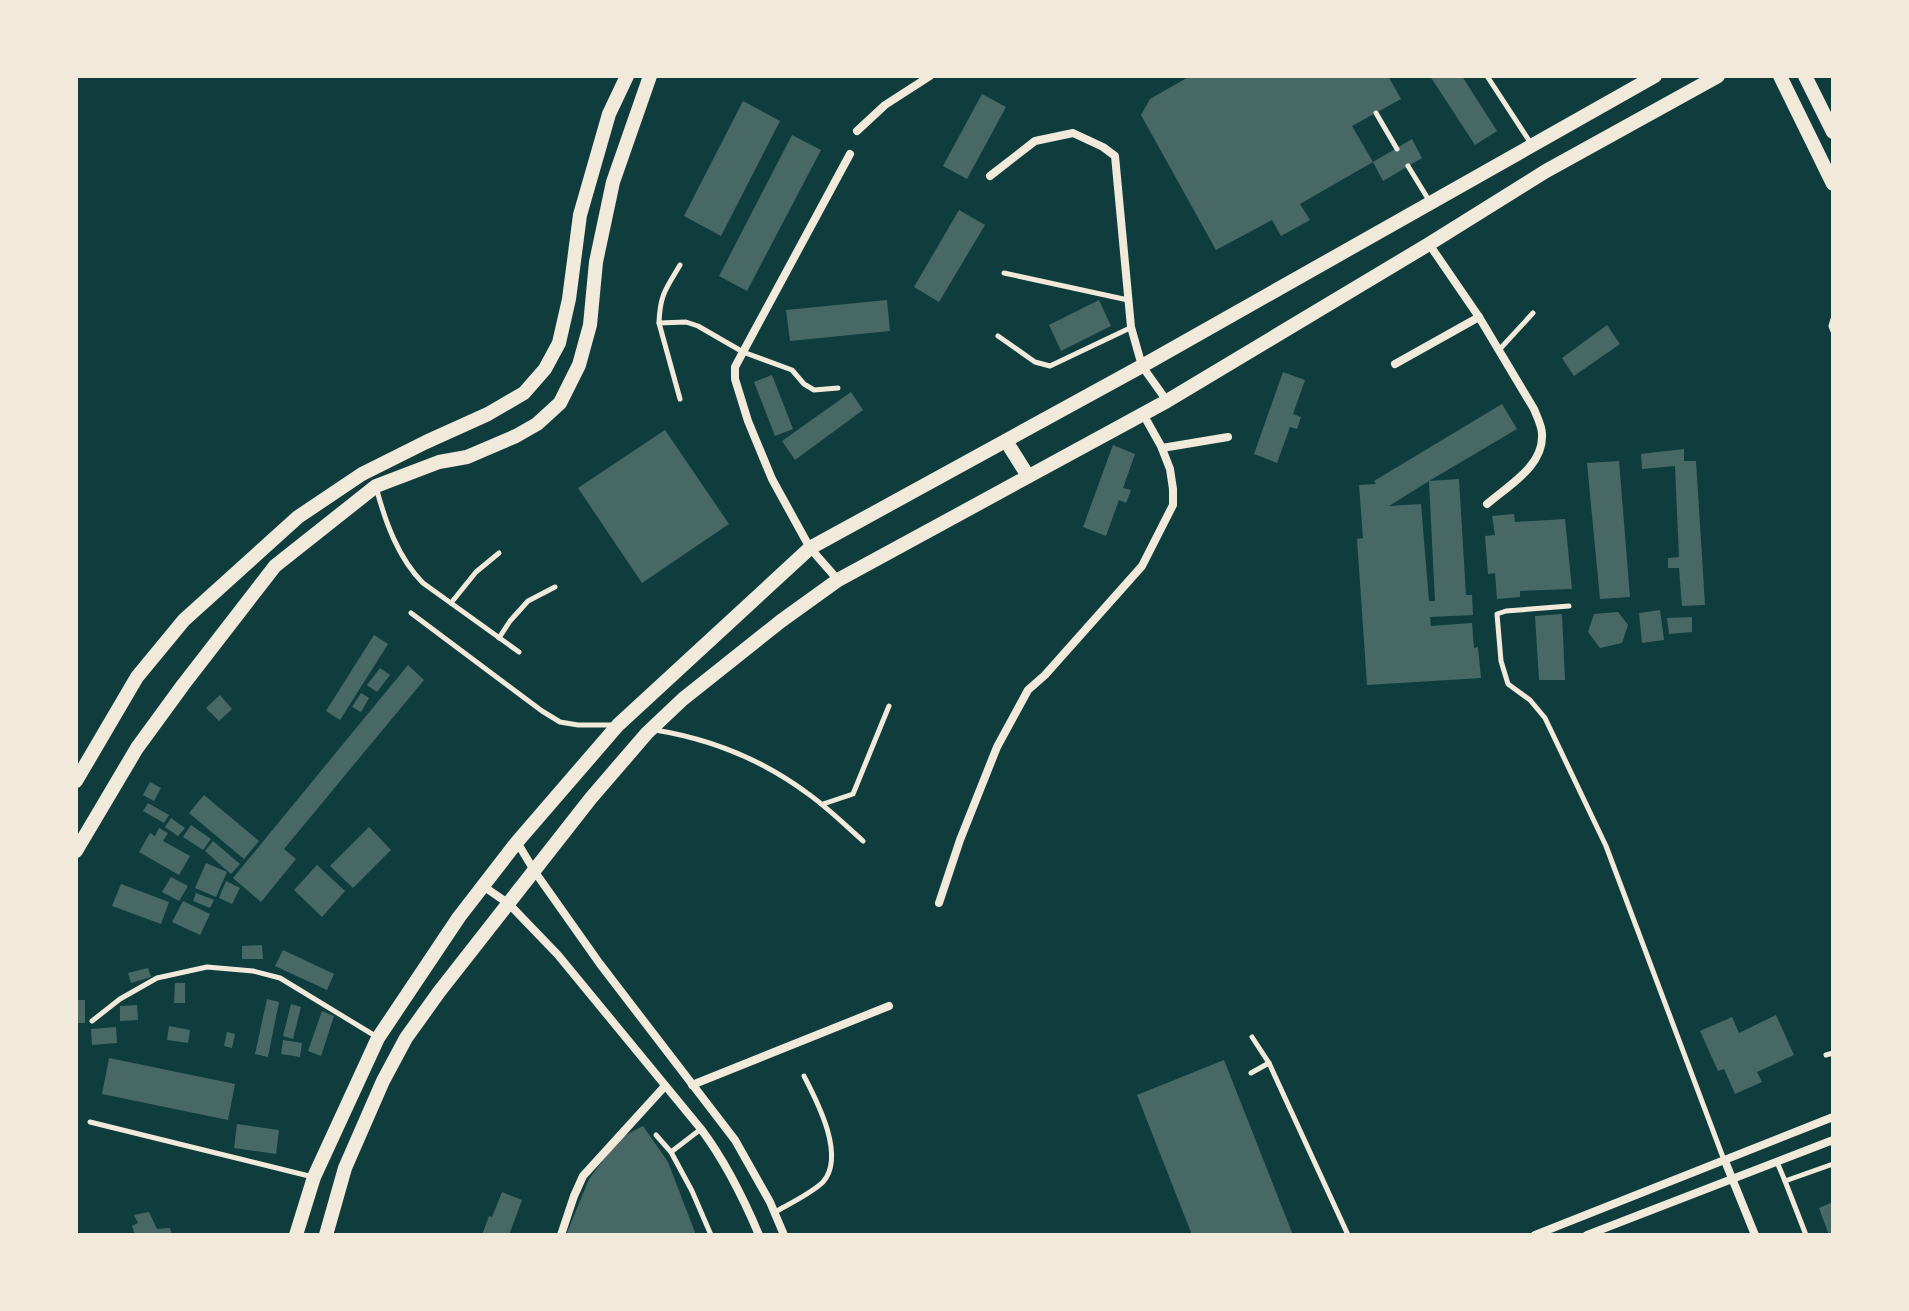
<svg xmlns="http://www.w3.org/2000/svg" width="1909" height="1311" viewBox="0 0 1909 1311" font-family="'IBM Plex Sans',sans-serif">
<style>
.building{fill:#486865;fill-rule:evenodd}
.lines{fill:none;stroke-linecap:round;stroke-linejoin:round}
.service{stroke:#f1e9da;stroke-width:5}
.minor{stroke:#f1e9da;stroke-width:8}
.tertiary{stroke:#f1e9da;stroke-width:14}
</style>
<rect width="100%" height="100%" fill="#0f3d3e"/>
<g class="building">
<path d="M1190 76H1388L1401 99 1352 126 1373 162 1300 204 1310 220 1281 236 1272 220 1216 250 1141 115 1150 99Z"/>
<path d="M1430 76H1462L1497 131 1475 145Z"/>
<path d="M982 94 1006 107 967 179 943 166Z"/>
<path d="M743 101 780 121 721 236 684 216Z"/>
<path d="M792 135 821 150 747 291 719 276Z"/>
<path d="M1412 139 1422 158 1383 181 1373 162Z"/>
<path d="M959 210 985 225 939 302 914 287Z"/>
<path d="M887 300 890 331 790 341 786 310Z"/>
<path d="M1099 300 1111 326 1061 351 1049 325Z"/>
<path d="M1607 325 1620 344 1574 376 1562 358Z"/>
<path d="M1283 372 1305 380 1293 414 1301 417 1297 429 1290 427 1277 463 1254 454Z"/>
<path d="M772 375 793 429 775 436 754 382Z"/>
<path d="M851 392 863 410 795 460 782 441Z"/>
<path d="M1502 404 1517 429 1429 481 1459 479 1466 595H1472L1473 615 1430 617 1431 626 1472 623 1474 648 1478 647 1481 678 1367 685 1357 539 1363 538 1359 485 1376 484 1374 481ZM1429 481 1435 601H1429L1421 504 1389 506Z"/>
<path d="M665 430 729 524 642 583 578 488Z"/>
<path d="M1113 445 1135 454 1123 488 1131 490 1126 503 1119 500 1106 536 1083 527Z"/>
<path d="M1684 449V461H1696L1705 605 1682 606 1679 568H1668V558L1679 557 1675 466 1642 469 1641 454Z"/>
<path d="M1619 461 1630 597 1600 599 1587 463Z"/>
<path d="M1514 514 1515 522 1565 519 1572 589 1520 591V597L1497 599 1495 573 1488 574 1485 536 1495 535 1492 516Z"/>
<path d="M1660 610 1664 640 1642 643 1639 613Z"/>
<path d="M1618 612 1628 625 1622 643 1600 648 1588 632 1594 614Z"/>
<path d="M1562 614 1565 680H1539L1535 616Z"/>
<path d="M1692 617V632L1669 634 1667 618Z"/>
<path d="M374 635 388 644 340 720 326 711Z"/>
<path d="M408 665 424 680 284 849 296 859 261 902 233 878Z"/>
<path d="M380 668 390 675 377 692 367 685Z"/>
<path d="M361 693 369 698 361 712 352 707Z"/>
<path d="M220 695 232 709 219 721 206 708Z"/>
<path d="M150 782 161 788 154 801 143 795Z"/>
<path d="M204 795 259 841 244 859 189 813Z"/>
<path d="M148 803 169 815 164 823 143 811Z"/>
<path d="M171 818 185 828 178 836 165 827Z"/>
<path d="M191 825 211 839 203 850 183 837Z"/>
<path d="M369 827 391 850 353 888 330 866Z"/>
<path d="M159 828 168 833 163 841 190 856 179 875 139 852 150 833 155 836Z"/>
<path d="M213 841 240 864 231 874 205 851Z"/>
<path d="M206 863 227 872 216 897 195 888Z"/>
<path d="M317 865 345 891 322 917 294 890Z"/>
<path d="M171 877 188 886 179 901 162 892Z"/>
<path d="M226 881 240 888 232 904 219 898Z"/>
<path d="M121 884 169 902 161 924 112 906Z"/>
<path d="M196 893 214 900 210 908 193 901Z"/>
<path d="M183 901 210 914 200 935 172 922Z"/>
<path d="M262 945 263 959H242V946Z"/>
<path d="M283 950 334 974 327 990 275 966Z"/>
<path d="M148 968 151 977 131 983 128 973Z"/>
<path d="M175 983H185V1003H174Z"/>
<path d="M267 999 279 1002 268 1057 255 1054Z"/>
<rect x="76" y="1000" width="9" height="23"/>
<path d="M291 1004 301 1007 293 1039 283 1036Z"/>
<path d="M137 1005 138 1020 120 1021V1006Z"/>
<path d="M322 1011 334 1016 321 1056 308 1051Z"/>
<path d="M1776 1015 1794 1055 1757 1072 1762 1082 1735 1094 1724 1069 1718 1071 1700 1031 1732 1017 1739 1033Z"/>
<path d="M169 1026 190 1030 188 1043 167 1040Z"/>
<path d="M116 1027 117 1043 92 1045 91 1029Z"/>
<path d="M227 1032 235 1034 232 1048 224 1046Z"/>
<path d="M283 1040 302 1043 300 1057 281 1054Z"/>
<path d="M109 1058 235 1084 228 1120 102 1094Z"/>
<path d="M1224 1060 1293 1235H1192L1137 1095Z"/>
<path d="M237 1124 279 1130 276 1154 234 1148Z"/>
<path d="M643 1126 668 1162 696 1235H566L589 1179 620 1138Z"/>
<path d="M502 1192 522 1200 509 1235H482L489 1216 492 1217Z"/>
<path d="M1833 1202V1235H1829L1819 1208Z"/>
<path d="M149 1212 157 1229 170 1228 172 1235H135L132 1226 138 1223 134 1215Z"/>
</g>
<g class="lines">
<g class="service">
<path d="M1487 76 1532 145"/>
<path d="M1376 113 1397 149"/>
<path d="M1408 166 1430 202"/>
<path d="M680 265C666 289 660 294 659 323L686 322 698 326 743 352 792 370 804 384 814 390 838 388"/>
<path d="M1004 273 1128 300"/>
<path d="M1833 319 1831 326 1833 331"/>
<path d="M659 323 680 399"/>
<path d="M998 336 1035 362 1050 366 1130 328"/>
<path d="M1499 350 1533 313"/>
<path d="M376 487C385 521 398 558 423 583L519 652"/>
<path d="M451 603 476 572 499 553"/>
<path d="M1569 606 1506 611 1497 614 1501 661 1508 684 1530 700 1545 718 1606 846 1724 1160"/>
<path d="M411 613 542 711 560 722 578 725H613"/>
<path d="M499 638 510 621 528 601 555 587"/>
<path d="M655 730C711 739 761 759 807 793 827 807 845 825 863 841"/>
<path d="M823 804 853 794 889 706"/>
<path d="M92 1021 120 999 157 978 207 967 253 971 280 978 377 1037"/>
<path d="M1252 1037 1269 1063 1348 1235"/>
<path d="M1826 1055 1833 1053"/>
<path d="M1251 1073 1269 1063"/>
<path d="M90 1122 313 1177"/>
<path d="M656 1135 671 1152 692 1191 711 1235"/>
<path d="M671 1152 701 1129"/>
<path d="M1777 1162 1785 1181 1833 1164"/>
<path d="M1785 1181 1806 1235"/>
<path d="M775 1212C789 1204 812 1193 823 1182 846 1156 817 1101 804 1076"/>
</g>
<g class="minor">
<path d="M857 131 885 105 930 76"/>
<path d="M990 176 1035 141 1073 133 1103 147 1115 156 1131 327 1142 366 1167 401"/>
<path d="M1429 244 1479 317 1534 409C1537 417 1542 426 1542 434 1544 466 1509 485 1487 504"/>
<path d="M1395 364 1479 317"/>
<path d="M1162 448 1228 437"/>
<path d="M838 580 810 548 772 479 748 421 735 379V367L743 352 850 154"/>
<path d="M517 842 535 872 600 964 735 1140 770 1202 784 1235"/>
<path d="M483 886 509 904 558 955 701 1129C725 1161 743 1197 759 1235"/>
<path d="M939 903 960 840 997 747 1028 690 1045 675 1142 566 1173 505V489L1170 469 1161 446 1143 414"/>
<path d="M692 1085 889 1006"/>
<path d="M1725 1161 1755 1235"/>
<path d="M561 1235 574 1196 583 1176 665 1086"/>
<path d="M1535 1235 1833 1117"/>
<path d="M1587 1235 1833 1140"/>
</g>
<g class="tertiary">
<path d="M1780 76 1833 184"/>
<path d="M1805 76 1833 132"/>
<path d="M1006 441 1028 476"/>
<path d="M76 781 137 677 184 620 298 517 362 474 426 442 488 414 524 393 545 369 559 343 569 299 580 215 609 114 627 76"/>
<path d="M76 851 137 748 183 685 275 566 376 486 439 462 467 457 516 436 537 424 560 403 579 365 590 325 596 262 613 182 650 76"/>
<path d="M296 1235 314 1177 378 1038 459 917 517 842 618 725 810 548 1142 366 1655 76"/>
<path d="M326 1235 345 1168 383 1081 406 1038 439 992 591 798 647 733 683 699 781 621 838 580 1167 401 1429 244 1546 171 1718 76"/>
</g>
</g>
<rect width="1909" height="1311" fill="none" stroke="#f1e9da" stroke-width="156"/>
</svg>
